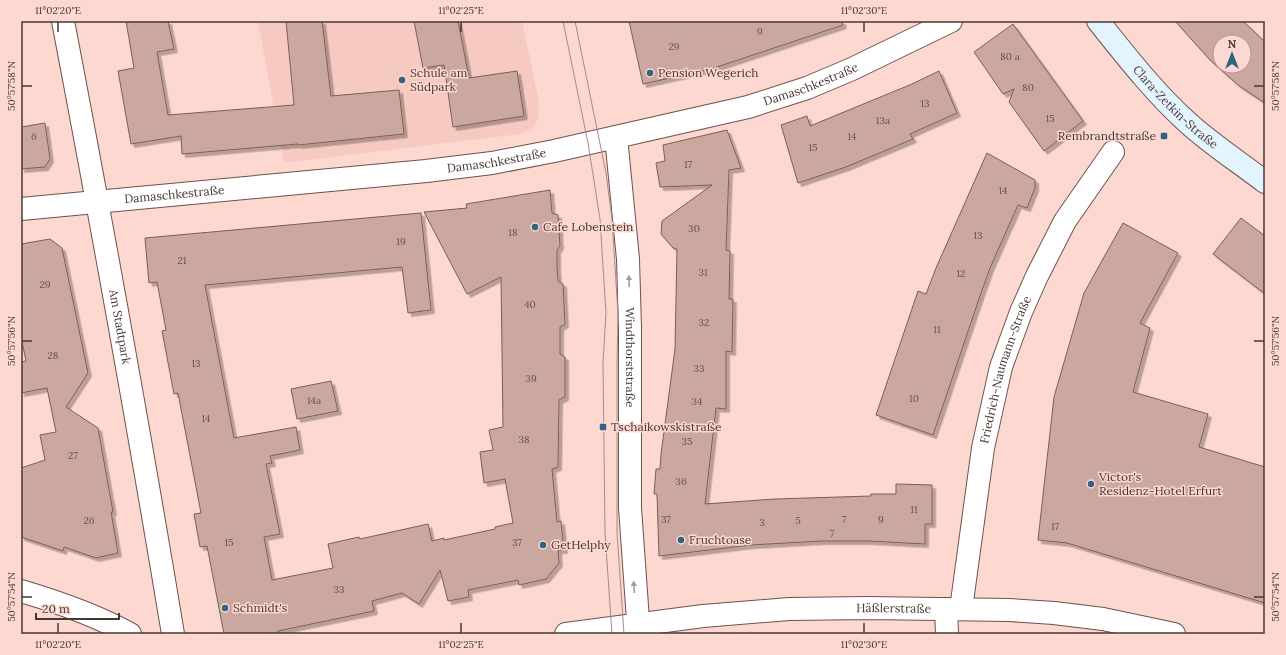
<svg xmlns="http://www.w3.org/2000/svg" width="1286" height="655" viewBox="0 0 1286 655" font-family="Lora,serif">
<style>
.built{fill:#f6cac0}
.building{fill:#caa79f;stroke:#7c5e56;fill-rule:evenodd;filter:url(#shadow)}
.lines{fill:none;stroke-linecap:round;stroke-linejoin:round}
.minor-casing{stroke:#6f514a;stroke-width:24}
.tertiary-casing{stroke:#6f514a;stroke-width:24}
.secondary-casing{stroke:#6f514a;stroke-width:24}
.minor{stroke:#fff;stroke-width:22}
.tertiary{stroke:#fff;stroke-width:22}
.secondary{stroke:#e3f4fe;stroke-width:22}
.tram{stroke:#a68c87;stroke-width:1}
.oneway{fill:#a29b9a}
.ticks{fill:none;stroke:#453734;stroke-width:1.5}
.poi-dot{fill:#306480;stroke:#fcd8d0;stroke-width:1.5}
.labels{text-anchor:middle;stroke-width:3;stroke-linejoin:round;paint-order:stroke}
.number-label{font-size:10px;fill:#66534f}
.poi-label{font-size:12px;fill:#453734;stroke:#fcd8d0;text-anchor:start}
.street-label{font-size:12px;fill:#453734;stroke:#fcd8d0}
.neatline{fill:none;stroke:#453734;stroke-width:1.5}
.ticks-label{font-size:10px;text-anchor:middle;fill:#453734}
</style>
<defs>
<filter id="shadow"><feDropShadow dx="3.5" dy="3.5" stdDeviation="0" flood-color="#0004"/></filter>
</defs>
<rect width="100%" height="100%" fill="#fcd8d0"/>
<path class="built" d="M258 21H522L539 102V111L538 119 534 127 520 134 284 163Z"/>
<g class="building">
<path d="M126 21H168L174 49 157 52 168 115 294 105 286 21H322L331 96 399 90 404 134 298 145V144L182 154 181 136 131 144 118 71 134 68Z"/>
<path d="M414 21H458L469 78 517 71 524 116 453 127 444 65 423 68Z"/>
<path d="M629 21H842L843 25 711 69 643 84Z"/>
<path d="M1175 21H1243L1265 42V103L1238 85 1210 60ZM1220 42H1244V66H1220Z"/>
<path d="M1013 24 1083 121 1044 151 1009 102 1014 89 1003 94 974 52Z"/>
<path d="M939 71 957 113 910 134 913 139 846 167 798 183 781 125 807 116 810 126 912 84Z"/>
<path d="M45 123 50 159 45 167 21 169V127Z"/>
<path d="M727 130 741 168 729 170 726 250 730 251 729 299H733L732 352 726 351V409L716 408 705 504 775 499 871 496V494H896V484L932 485V524H925V544L868 541H822L751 545 659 556 657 494H654L656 469H660L661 454 675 349 677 249 673 248 661 234 662 221 712 185 660 187 656 163 665 161 663 145Z"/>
<path d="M987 153 1035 180V188L1027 208 1018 205 990 268 980 296 933 435 876 415 918 291 926 294 936 268Z"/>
<path d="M550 190 552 213 558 215 560 246 557 250V267L558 281 563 284 565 324 560 327V354L565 357V397L559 400 558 467 552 469 557 522 561 521 564 550H558L559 563 546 579 519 585 518 580 468 590 469 597 448 601 440 570 419 604 402 593 372 601 374 611 278 631V634H224L207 546 200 547 194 514 201 513 178 393 174 394 162 331 166 330 157 282 149 283 145 238 421 213 431 310 408 313 402 267 205 285 234 438 296 427 300 450 270 456 272 463 266 464 280 534 264 537 272 580 333 568 328 544 359 537 360 539 428 524 432 541 444 538V540L495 529V527L513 523 505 479 484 483 480 452 493 450 489 430 503 427 501 277 467 294 424 212 467 208 466 204Z"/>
<path d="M1241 218 1265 236V294L1213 254Z"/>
<path d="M1123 223 1178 253 1140 323 1150 328 1133 392 1208 414 1199 447 1265 467V603L1067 543 1038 540 1054 397 1084 293Z"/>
<path d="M50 239 62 248 88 373 66 407 98 428 113 512H111L118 553 96 558 64 547 63 551 21 537V468L45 460 40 435 56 432 47 388 21 393V362L26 361 21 337V244Z"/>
<path d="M331 381 338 411 297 419 291 389Z"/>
</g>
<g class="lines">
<defs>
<g id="minor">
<path id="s1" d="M63 21C102 225 139 429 173 634"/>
<path id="s2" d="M616 137 628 259 630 328V508L639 634"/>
<path id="s3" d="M21 209 426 171 492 163 554 151 748 107 807 88 852 69 951 21"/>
<path d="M21 591C58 602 96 615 130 634"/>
<path d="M946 609 947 634"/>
<path id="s4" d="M961 609 983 448 1001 367 1021 312 1037 276 1065 221 1113 152"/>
</g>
<g id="tertiary">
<path id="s5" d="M566 634 703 616 789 609 868 608 1009 610 1054 613 1103 619 1174 634"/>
</g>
<g id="secondary">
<path id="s6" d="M1098 21C1126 56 1154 92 1187 122 1211 144 1239 162 1265 182"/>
</g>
</defs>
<use href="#minor" class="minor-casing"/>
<use href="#tertiary" class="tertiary-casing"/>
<use href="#secondary" class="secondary-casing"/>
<use href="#minor" class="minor"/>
<use href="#tertiary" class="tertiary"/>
<use href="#secondary" class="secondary"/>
<g class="tram">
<path d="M563 21 588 143 600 219 606 313 603 363 605 533 612 634"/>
<path d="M575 21 606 173 612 219 618 314 617 363V532L624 634"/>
</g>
</g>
<defs><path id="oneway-solid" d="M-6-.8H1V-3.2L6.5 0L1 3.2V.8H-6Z"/></defs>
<g class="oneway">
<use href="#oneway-solid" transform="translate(629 281) rotate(-92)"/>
<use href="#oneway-solid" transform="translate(634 587) rotate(-94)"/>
</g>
<path class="ticks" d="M58 22V32M461 22V32M864 22V32M22 86H32M1254 86H1264M22 341H32M1254 341H1264M22 597H32M1254 597H1264M58 623V633M461 623V633M864 623V633"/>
<g class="poi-dot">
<circle cx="650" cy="73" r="4"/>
<circle cx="402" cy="80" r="4"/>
<rect x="1160" y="132" width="8" height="8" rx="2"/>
<circle cx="535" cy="227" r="4"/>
<rect x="599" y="423" width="8" height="8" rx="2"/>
<circle cx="1091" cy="484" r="4"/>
<circle cx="681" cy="540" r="4"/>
<circle cx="543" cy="545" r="4"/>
<circle cx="225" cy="608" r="4"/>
</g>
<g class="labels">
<g class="number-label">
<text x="760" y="35">9</text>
<text x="674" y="50">29</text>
<text x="1010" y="60">80 a</text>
<text x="1028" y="91">80</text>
<text x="925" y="107">13</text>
<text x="1050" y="122">15</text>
<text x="883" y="124">13a</text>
<text x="34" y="140">6</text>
<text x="852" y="140">14</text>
<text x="813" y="151">15</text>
<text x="688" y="168">17</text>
<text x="1003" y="194">14</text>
<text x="694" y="232">30</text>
<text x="513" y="236">18</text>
<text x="978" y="239">13</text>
<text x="401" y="245">19</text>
<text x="182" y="264">21</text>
<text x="703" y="276">31</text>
<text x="961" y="277">12</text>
<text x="45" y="288">29</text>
<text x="530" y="308">40</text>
<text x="704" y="326">32</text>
<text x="937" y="333">11</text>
<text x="53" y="359">28</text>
<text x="196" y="367">13</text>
<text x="699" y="372">33</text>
<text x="531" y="382">39</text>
<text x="914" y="402">10</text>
<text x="314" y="404">14a</text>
<text x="697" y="405">34</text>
<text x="206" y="422">14</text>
<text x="524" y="443">38</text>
<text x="687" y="445">35</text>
<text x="73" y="459">27</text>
<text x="681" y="485">36</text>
<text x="914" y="513">11</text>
<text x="666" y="523">37</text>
<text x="844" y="523">7</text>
<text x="881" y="523">9</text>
<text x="89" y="524">26</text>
<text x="798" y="524">5</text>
<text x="762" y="526">3</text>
<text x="1055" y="530">17</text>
<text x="832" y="537">7</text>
<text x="229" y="546">15</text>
<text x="517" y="546">37</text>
<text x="339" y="593">33</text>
</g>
<g class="poi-label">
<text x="410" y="77">Schule am<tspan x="410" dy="14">Südpark</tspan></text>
<text x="658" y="77">Pension Wegerich</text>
<text x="1156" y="140" text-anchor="end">Rembrandtstraße</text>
<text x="543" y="231">Cafe Lobenstein</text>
<text x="611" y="431">Tschaikowskistraße</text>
<text x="1099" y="481">Victor's<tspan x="1099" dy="14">Residenz-Hotel Erfurt</tspan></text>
<text x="689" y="544">Fruchtoase</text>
<text x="551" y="549">GetHelphy</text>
<text x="233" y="612">Schmidt's</text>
</g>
<g class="street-label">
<text dy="4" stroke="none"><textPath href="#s3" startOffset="802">Damaschkestraße</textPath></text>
<text dy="4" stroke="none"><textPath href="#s6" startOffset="116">Clara-Zetkin-Straße</textPath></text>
<text dy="4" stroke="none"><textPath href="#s3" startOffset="478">Damaschkestraße</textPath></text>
<text dy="4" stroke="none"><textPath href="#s3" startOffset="154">Damaschkestraße</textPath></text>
<text dy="4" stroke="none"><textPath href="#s1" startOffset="311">Am Stadtpark</textPath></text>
<text dy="4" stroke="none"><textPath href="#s2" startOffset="221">Windthorststraße</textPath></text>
<text dy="4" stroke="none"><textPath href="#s4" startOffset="244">Friedrich-Naumann-Straße</textPath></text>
<text dy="4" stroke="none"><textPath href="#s5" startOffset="329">Häßlerstraße</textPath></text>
</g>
</g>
<rect width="1286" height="655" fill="none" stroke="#fcd8d0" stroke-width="44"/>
<g transform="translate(1232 54)"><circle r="19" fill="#fcd8d0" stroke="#b39892"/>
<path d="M0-3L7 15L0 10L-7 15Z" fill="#306480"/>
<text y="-6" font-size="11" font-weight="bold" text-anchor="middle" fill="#453734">N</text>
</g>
<path d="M36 613v6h83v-6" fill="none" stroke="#453734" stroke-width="2"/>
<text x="42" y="613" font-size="12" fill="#453734" stroke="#fcd8d0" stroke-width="3" paint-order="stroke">20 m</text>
<rect x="22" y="22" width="1242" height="611" class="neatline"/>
<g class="ticks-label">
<text x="58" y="14">11°02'20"E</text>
<text x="461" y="14">11°02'25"E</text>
<text x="864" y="14">11°02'30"E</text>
<text transform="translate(11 86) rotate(-90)" y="4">50°57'58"N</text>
<text transform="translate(1275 86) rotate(-90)" y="4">50°57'58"N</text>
<text transform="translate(11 341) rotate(-90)" y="4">50°57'56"N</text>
<text transform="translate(1275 341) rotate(-90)" y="4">50°57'56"N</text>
<text transform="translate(11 597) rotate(-90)" y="4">50°57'54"N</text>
<text transform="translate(1275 597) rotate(-90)" y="4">50°57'54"N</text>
<text x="58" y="648">11°02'20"E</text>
<text x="461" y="648">11°02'25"E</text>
<text x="864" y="648">11°02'30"E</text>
</g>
</svg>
